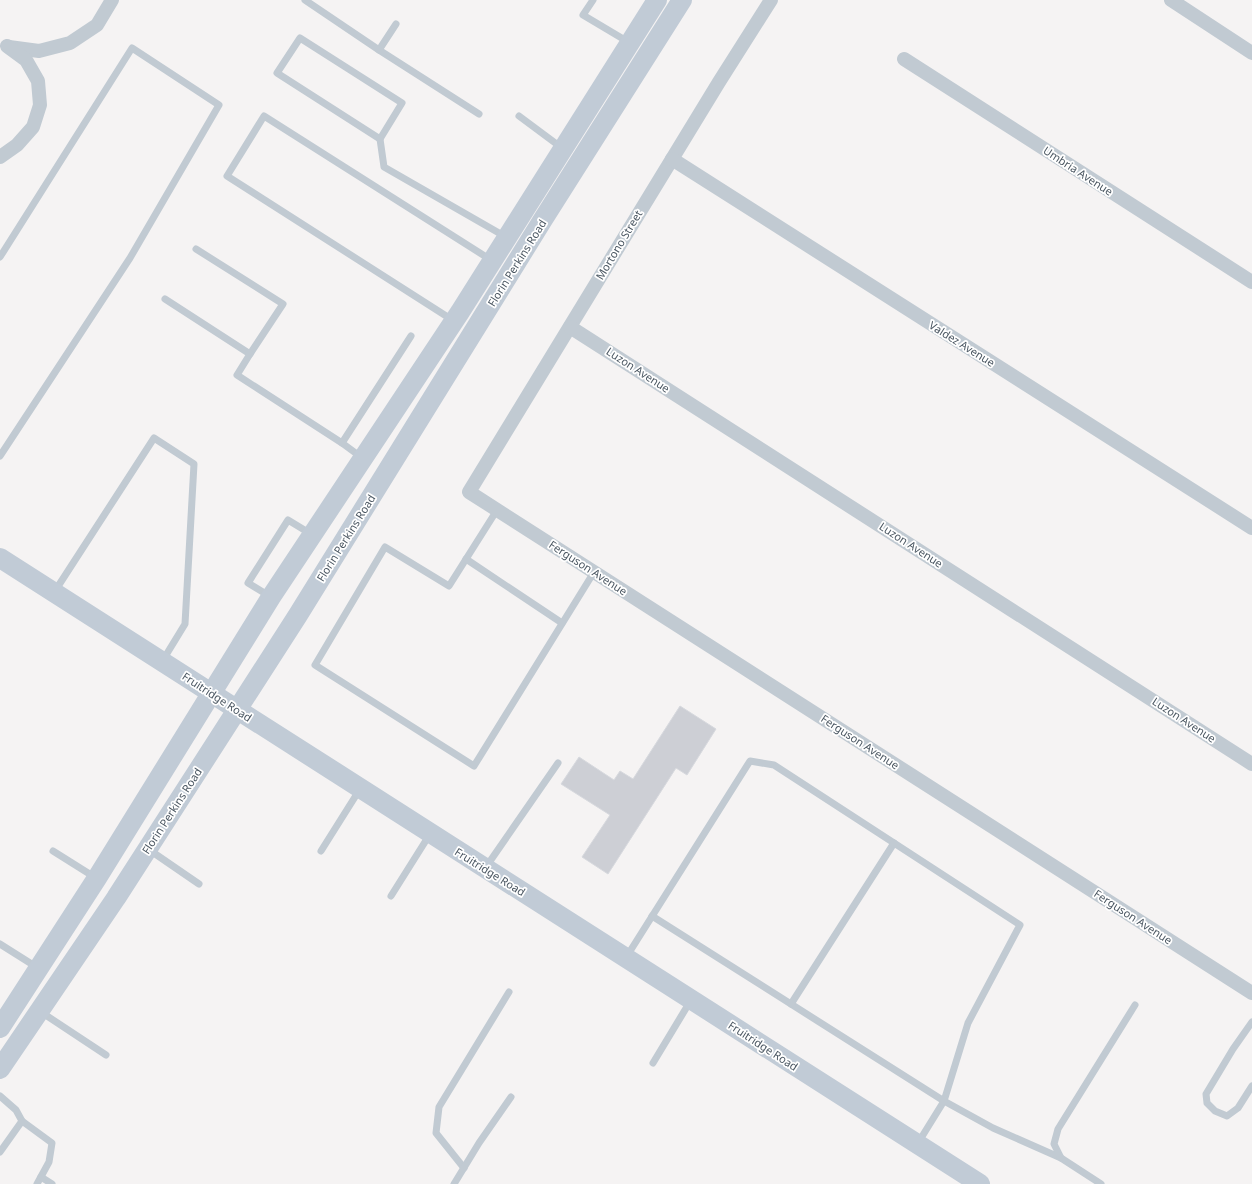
<svg xmlns="http://www.w3.org/2000/svg" width="1252" height="1184" viewBox="0 0 1252 1184" font-family="'Noto Sans',sans-serif">
<style>
.building{fill:#cdcfd5;stroke:#d7d9de}
.lines{fill:none;stroke-linecap:round;stroke-linejoin:round}
.lane{stroke:#c1cad2;stroke-width:7}
.street{stroke:#c1cad2;stroke-width:14}
.secondary{stroke:#c1cbd6;stroke-width:20}
.labels{text-anchor:middle;stroke-width:3.5;stroke-linejoin:round;paint-order:stroke}
.street-label{font-size:11px;fill:#4a5661;stroke:#fff}
</style>
<rect width="100%" height="100%" fill="#f5f3f3"/>
<path class="building" d="M680 706 716 729 687 775 676 768 608 874 582 857 610 815 561 784 579 757 614 780 620 771 633 779Z"/>
<g class="lines">
<g class="lane">
<path d="M305 0 379 50 396 24"/>
<path d="M593 0 583 15 630 43"/>
<path d="M300 38 402 103 380 139 277 73Z"/>
<path d="M379 50 479 114"/>
<path d="M519 116 562 148"/>
<path d="M380 139 384 167 506 237"/>
<path d="M196 249 283 304 250 354"/>
<path d="M0 257 132 48 219 105 130 258 0 456"/>
<path d="M165 299 250 354 237 375 342 443"/>
<path d="M454 321 227 176 264 116 491 260"/>
<path d="M361 457 342 443 411 336"/>
<path d="M497 510 449 586 385 547 315 665 474 766 594 572"/>
<path d="M466 559 562 623"/>
<path d="M55 591 154 438 194 464 185 624 163 660"/>
<path d="M271 597 248 583 288 520 311 534"/>
<path d="M148 849 199 884"/>
<path d="M53 851 96 878"/>
<path d="M321 851 360 789"/>
<path d="M486 867 558 763"/>
<path d="M391 896 430 834"/>
<path d="M652 916 944 1101 993 1128 1061 1158"/>
<path d="M0 944 38 968"/>
<path d="M627 956 750 761 774 765 1020 925 968 1023 944 1101 918 1143"/>
<path d="M791 1004 894 843"/>
<path d="M41 1012 106 1055"/>
<path d="M1252 1022 1233 1049 1206 1094 1207 1103 1215 1111 1227 1116 1238 1108 1252 1086"/>
<path d="M653 1063 691 1000"/>
<path d="M0 1096 16 1110 22 1121 0 1152"/>
<path d="M22 1121 52 1143 49 1162 37 1184"/>
<path d="M464 1168 436 1133 439 1107 509 992"/>
<path d="M41 1177 52 1184"/>
<path d="M454 1184 479 1143 511 1097"/>
<path d="M1101 1184 1061 1158 1054 1144 1058 1129 1135 1005"/>
</g>
<g class="street">
<path d="M771 0 719 82 469 492 1252 993"/>
<path d="M1171 0 1252 53"/>
<path d="M9 47 39 51 70 43 97 25 112 0"/>
<path d="M904 59 1252 282"/>
<path d="M0 157 17 145 33 127 40 105 38 81 26 60 7 46"/>
<path d="M672 159 1252 528"/>
<path d="M570 327 1252 764"/>
</g>
<g class="secondary">
<path d="M0 558 980 1184"/>
<path d="M0 1028 97 878 271 597 460 312 657 0"/>
<path d="M0 1069 116 898 298 615 542 221 682 0"/>
</g>
</g>
<g class="labels">
<g class="street-label">
<text transform="translate(1078 171) rotate(33)" y="4">Umbria Avenue</text>
<text transform="translate(619 245) rotate(-59)" y="4">Mortono Street</text>
<text transform="translate(517 263) rotate(-58)" y="4">Florin Perkins Road</text>
<text transform="translate(962 344) rotate(32)" y="4">Valdez Avenue</text>
<text transform="translate(638 370) rotate(33)" y="4">Luzon Avenue</text>
<text transform="translate(346 538) rotate(-58)" y="4">Florin Perkins Road</text>
<text transform="translate(911 545) rotate(33)" y="4">Luzon Avenue</text>
<text transform="translate(588 568) rotate(33)" y="4">Ferguson Avenue</text>
<text transform="translate(217 697) rotate(33)" y="4">Fruitridge Road</text>
<text transform="translate(1184 720) rotate(33)" y="4">Luzon Avenue</text>
<text transform="translate(860 742) rotate(33)" y="4">Ferguson Avenue</text>
<text transform="translate(172 811) rotate(-57)" y="4">Florin Perkins Road</text>
<text transform="translate(490 872) rotate(32)" y="4">Fruitridge Road</text>
<text transform="translate(1133 917) rotate(33)" y="4">Ferguson Avenue</text>
<text transform="translate(763 1046) rotate(33)" y="4">Fruitridge Road</text>
</g>
</g>
</svg>
